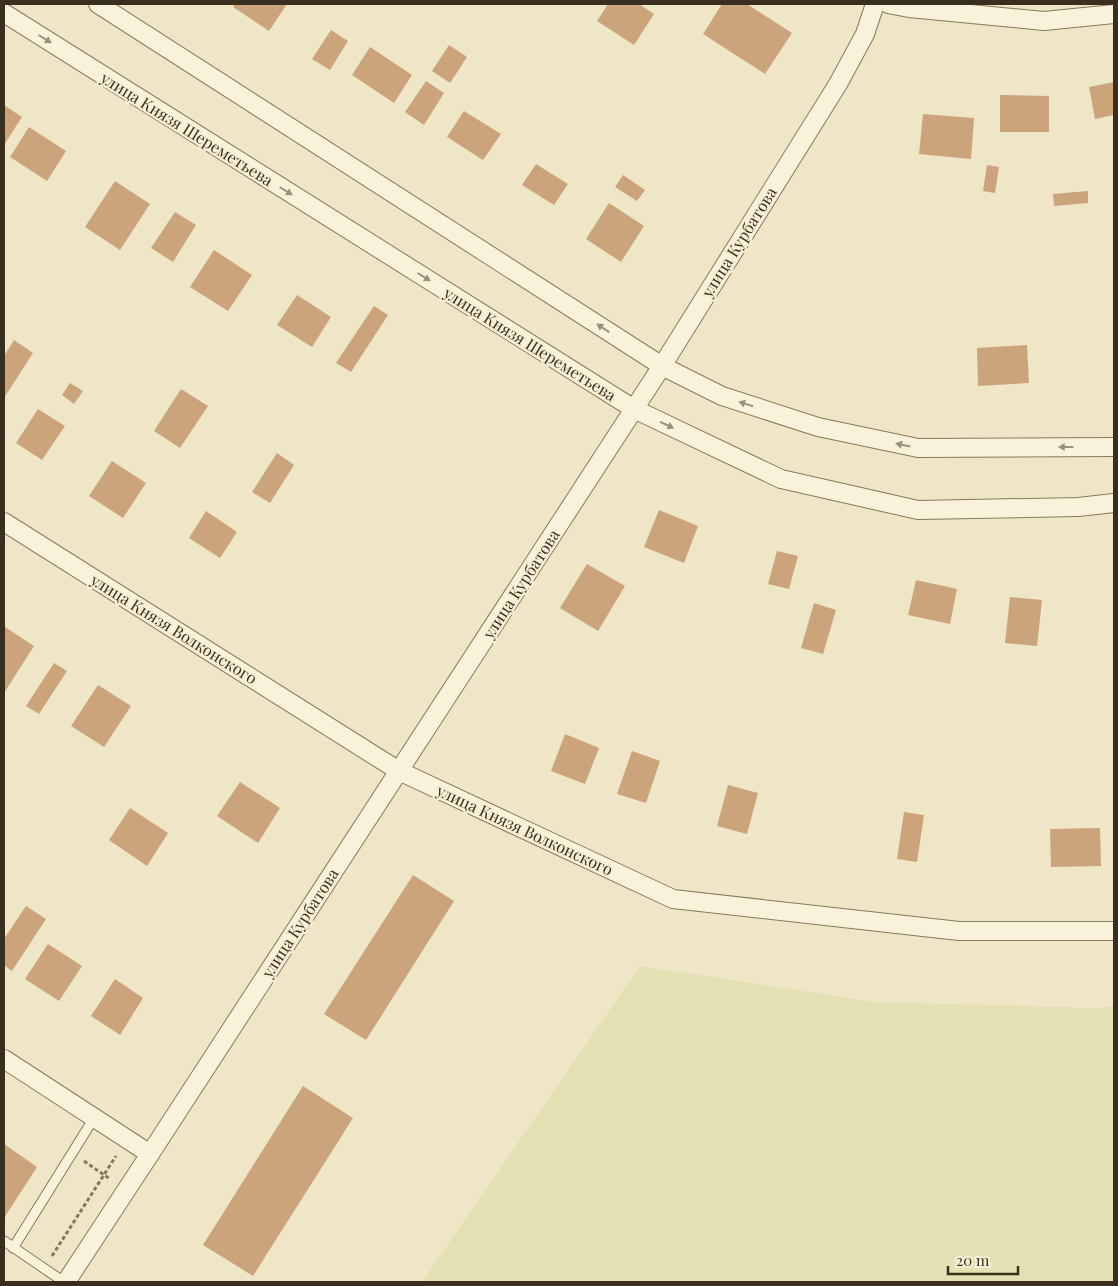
<svg xmlns="http://www.w3.org/2000/svg" width="1118" height="1286" viewBox="0 0 1118 1286" font-family="'Playfair Display',serif">
<style>
.farmland{fill:#e4e0b4}
.building{fill:#cca47c}
.lines{fill:none;stroke-linecap:round;stroke-linejoin:round}
.lane-casing{stroke:#8a785c;stroke-width:11}
.street-casing{stroke:#8a785c;stroke-width:20}
.path{stroke:#8a785c;stroke-width:3;stroke-dasharray:4 2.5;stroke-linecap:butt}
.lane{stroke:#f9f2da;stroke-width:9}
.street{stroke:#f9f2da;stroke-width:18}
.oneway{fill:#9a907c}
.labels{text-anchor:middle;stroke-width:4.5;stroke-linejoin:round;paint-order:stroke}
.street-label{font-size:16px;fill:#3a2f1f;stroke:#f6efd6}
</style>
<rect width="100%" height="100%" fill="#eee6c6"/>
<path class="farmland" d="M640 966 874 1002 1101 1008 1114 1006V1282H422Z"/>
<g class="building">
<path d="M235 4H287L269 31 233 7Z"/>
<path d="M608 4H639L654 14 634 45 597 21Z"/>
<path d="M722 4H747L792 33 765 74 703 34Z"/>
<path d="M331 30 348 41 330 70 312 59Z"/>
<path d="M449 45 467 57 450 83 432 71Z"/>
<path d="M370 47 412 75 394 103 352 75Z"/>
<path d="M426 81 444 93 424 125 405 112Z"/>
<path d="M1114 82V115L1095 119 1089 87Z"/>
<path d="M1000 95 1049 96V132H1000Z"/>
<path d="M4 105 22 117 4 145Z"/>
<path d="M464 111 501 134 483 160 447 137Z"/>
<path d="M923 114 974 118 971 159 919 154Z"/>
<path d="M29 127 66 151 47 181 10 157Z"/>
<path d="M536 164 568 184 554 205 522 185Z"/>
<path d="M987 165 999 167 995 193 983 191Z"/>
<path d="M623 175 645 190 637 201 615 187Z"/>
<path d="M115 181 150 204 120 250 85 227Z"/>
<path d="M1088 191V203L1054 206 1053 194Z"/>
<path d="M609 203 644 226 621 262 586 239Z"/>
<path d="M175 212 196 225 173 262 151 248Z"/>
<path d="M214 250 252 275 228 311 190 287Z"/>
<path d="M297 295 331 317 312 347 277 325Z"/>
<path d="M374 306 388 315 351 372 336 363Z"/>
<path d="M14 340 33 353 4 398V356Z"/>
<path d="M1027 345 1029 383 978 386 977 348Z"/>
<path d="M70 383 83 391 74 404 62 395Z"/>
<path d="M181 389 208 406 180 448 154 431Z"/>
<path d="M38 409 65 426 42 460 16 443Z"/>
<path d="M277 453 294 465 270 503 252 492Z"/>
<path d="M112 461 146 483 123 518 89 496Z"/>
<path d="M659 510 698 526 684 563 644 547Z"/>
<path d="M206 511 237 532 220 558 189 538Z"/>
<path d="M777 551 798 556 789 589 768 584Z"/>
<path d="M587 564 625 586 598 631 560 608Z"/>
<path d="M916 580 957 589 950 624 908 615Z"/>
<path d="M1010 597 1042 600 1037 646 1005 643Z"/>
<path d="M814 603 836 610 823 654 801 648Z"/>
<path d="M5 627 34 646 4 693V629Z"/>
<path d="M54 663 67 671 39 714 26 706Z"/>
<path d="M98 685 131 706 104 747 71 726Z"/>
<path d="M565 734 599 748 585 784 551 771Z"/>
<path d="M632 751 660 761 646 803 617 794Z"/>
<path d="M240 782 280 808 258 843 217 816Z"/>
<path d="M728 785 758 793 747 834 717 826Z"/>
<path d="M130 808 168 833 147 866 109 840Z"/>
<path d="M904 812 924 815 917 862 897 859Z"/>
<path d="M1100 828 1101 866 1051 867 1050 829Z"/>
<path d="M413 875 454 901 366 1040 324 1014Z"/>
<path d="M26 906 46 919 12 971 4 965V939Z"/>
<path d="M48 944 82 966 59 1001 25 979Z"/>
<path d="M115 979 143 998 120 1035 91 1016Z"/>
<path d="M303 1086 353 1118 253 1276 203 1245Z"/>
<path d="M4 1144 37 1167 4 1218Z"/>
</g>
<g class="lines">
<defs>
<g id="lane">
<path d="M4 1241 64 1282"/>
<path d="M13 1248 94 1118"/>
</g>
<g id="street">
<path d="M98 4 662 366 722 396 818 427 918 448 1114 447"/>
<path d="M888 4 909 8 1044 21 1114 14"/>
<path d="M4 13 634 409 781 479 918 510 1078 507 1114 503"/>
<path d="M4 522 399 771 673 899 959 931H1114"/>
<path d="M4 1059 150 1154"/>
<path d="M66 1282 150 1154 662 366 838 84 865 34 875 4"/>
</g>
</defs>
<use href="#lane" class="lane-casing"/>
<use href="#street" class="street-casing"/>
<g class="path">
<path d="M84 1161 110 1179"/>
<path d="M52 1256 116 1156"/>
</g>
<use href="#lane" class="lane"/>
<use href="#street" class="street"/>
</g>
<defs><path id="oneway-solid" d="M-6-.8H1V-3.2L6.5 0L1 3.2V.8H-6Z" transform="scale(1.25)"/></defs>
<g class="oneway">
<use href="#oneway-solid" transform="translate(45 39) rotate(32)"/>
<use href="#oneway-solid" transform="translate(286 191) rotate(32)"/>
<use href="#oneway-solid" transform="translate(424 277) rotate(32)"/>
<use href="#oneway-solid" transform="translate(603 328) rotate(-147)"/>
<use href="#oneway-solid" transform="translate(746 404) rotate(-162)"/>
<use href="#oneway-solid" transform="translate(667 425) rotate(25)"/>
<use href="#oneway-solid" transform="translate(903 445) rotate(-168)"/>
<use href="#oneway-solid" transform="translate(1066 447) rotate(180)"/>
</g>
<g class="labels">
<g class="street-label">
<text transform="translate(187 129) rotate(32)" y="6">улица Князя Шереметьева</text>
<text transform="translate(739 242) rotate(-58)" y="6">улица Курбатова</text>
<text transform="translate(530 344) rotate(32)" y="6">улица Князя Шереметьева</text>
<text transform="translate(521 584) rotate(-57)" y="6">улица Курбатова</text>
<text transform="translate(174 629) rotate(32)" y="6">улица Князя Волконского</text>
<text transform="translate(525 830) rotate(25)" y="6">улица Князя Волконского</text>
<text transform="translate(300 923) rotate(-57)" y="6">улица Курбатова</text>
</g>
</g>
<rect width="1118" height="1286" fill="none" stroke="#3a2f1f" stroke-width="10"/>
<path d="M948 1266v8h70v-8" fill="none" stroke="#3a2f1f" stroke-width="2.5"/>
<text x="956" y="1266" font-size="15" fill="#3a2f1f" stroke="#f6efd6" stroke-width="4" paint-order="stroke">20 m</text>
</svg>
